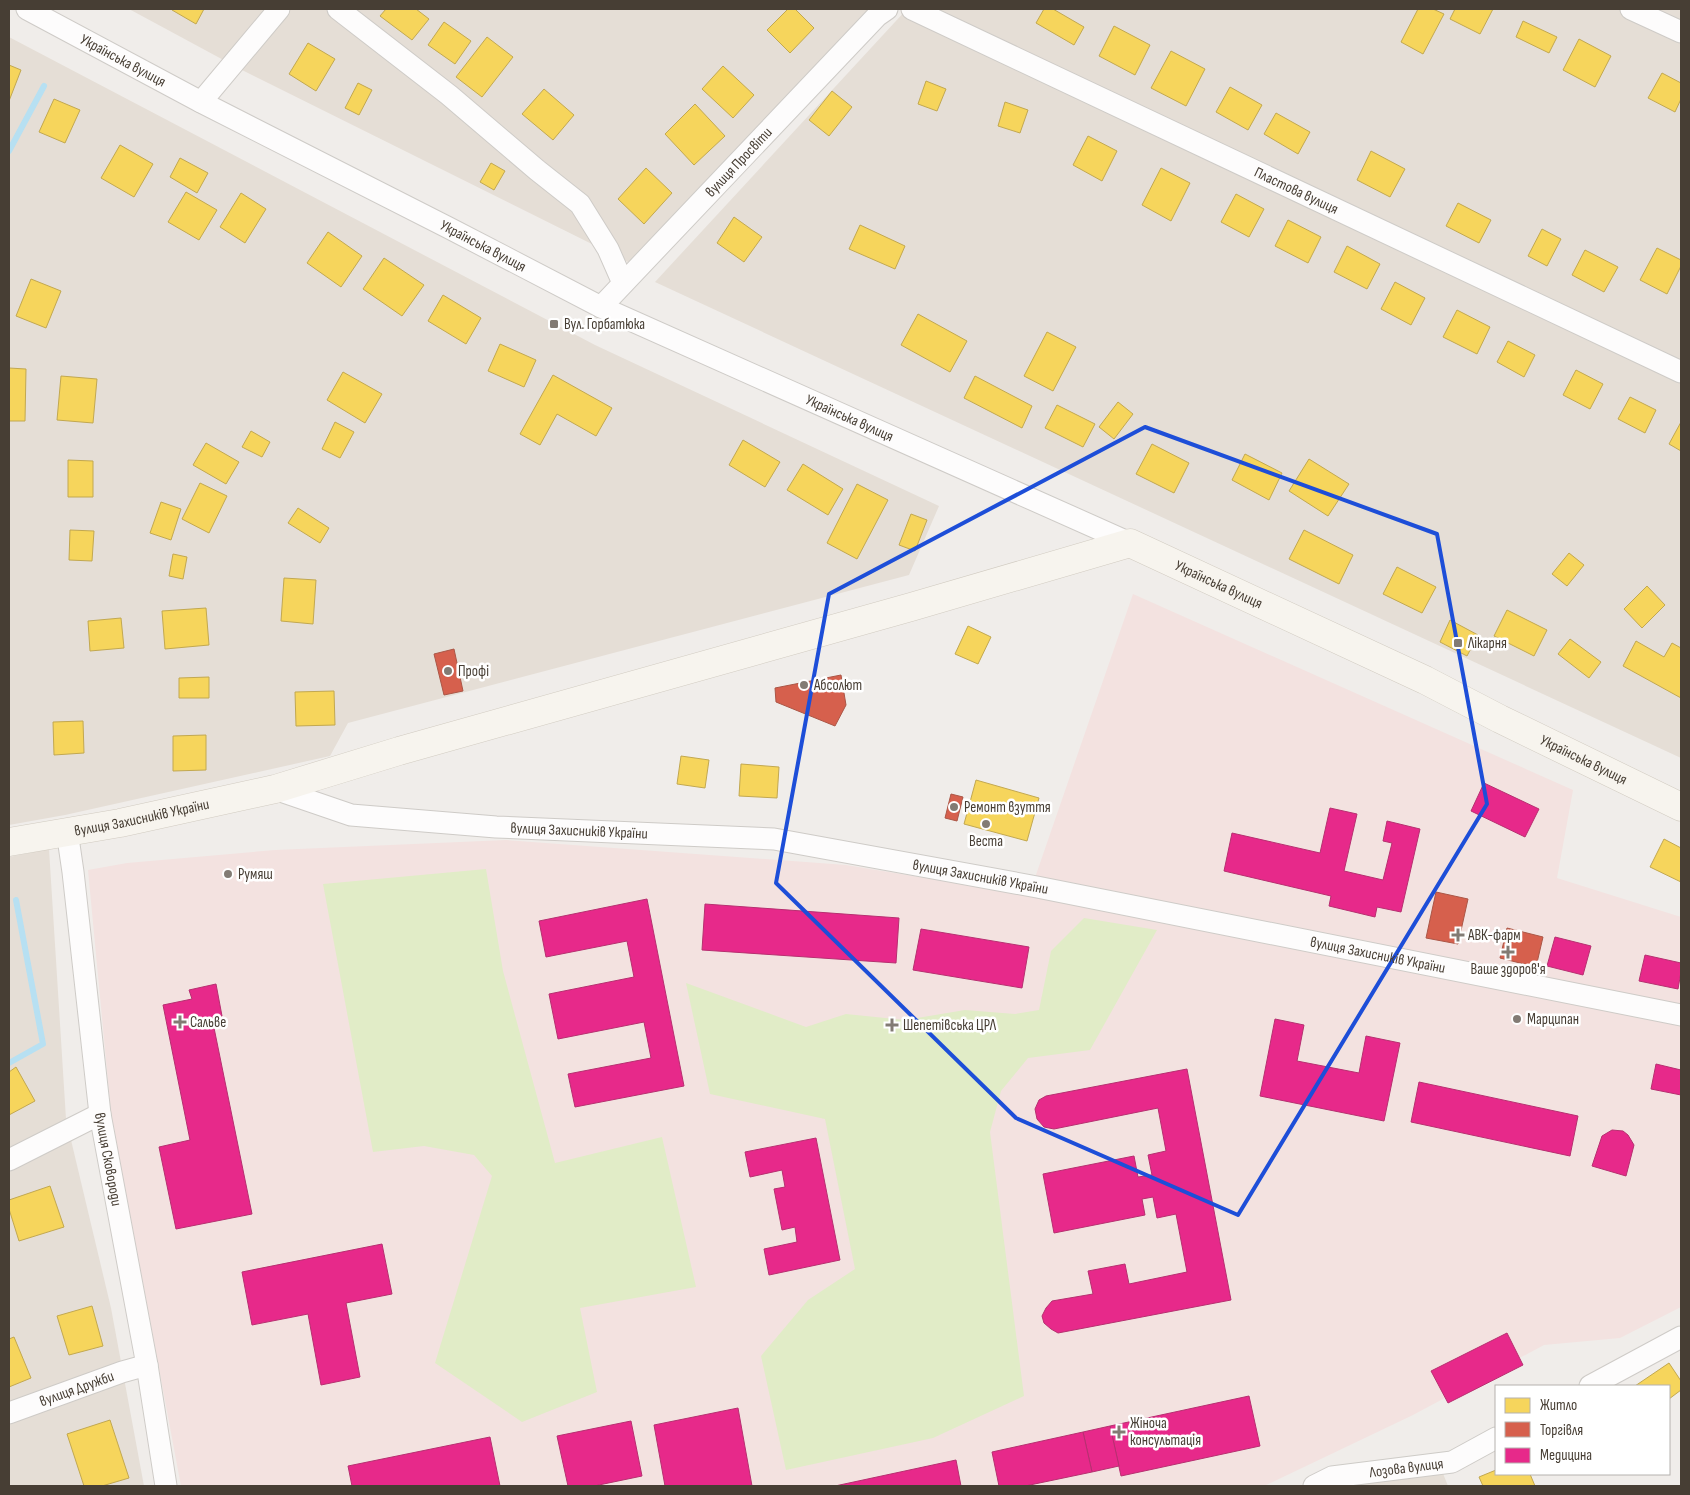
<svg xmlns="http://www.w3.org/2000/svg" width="1690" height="1495" viewBox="0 0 1690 1495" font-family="'Sofia Sans Condensed',sans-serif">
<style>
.residential{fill:#e5ded6}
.medical{fill:#f3e2e0}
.green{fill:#e1ecc7}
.homes{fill:#f6d55c;stroke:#c2a850}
.shops{fill:#d6604d;stroke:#ab5646}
.health{fill:#e7298a;stroke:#b72f70}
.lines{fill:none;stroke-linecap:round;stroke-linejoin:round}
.stream{stroke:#b7e0f2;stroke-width:6}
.minor-casing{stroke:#cecbc7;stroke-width:23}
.secondary-casing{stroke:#d1cbc1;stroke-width:29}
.minor{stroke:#fdfcfc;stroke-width:21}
.secondary{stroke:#f7f4ee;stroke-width:28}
.marked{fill:none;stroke:#1d4ed8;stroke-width:4;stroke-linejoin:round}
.poi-dot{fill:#827b74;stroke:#fff;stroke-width:2}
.labels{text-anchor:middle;stroke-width:5;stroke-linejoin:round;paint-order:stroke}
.street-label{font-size:15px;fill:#473e34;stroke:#fff}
.poi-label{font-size:15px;fill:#473e34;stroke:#fff;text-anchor:start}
</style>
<rect width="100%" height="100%" fill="#f0edea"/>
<g class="residential">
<path d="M129 9H873L628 262 242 70Z"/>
<path d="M907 9H1681V758L655 282Z"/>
<path d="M9 37 595 345 939 506 909 575 348 723 330 756 65 815 9 825Z"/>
<path d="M49 849 66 1119 111 1308 144 1486H9V857Z"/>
<path d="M1442 1471 1448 1486H1332Z"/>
</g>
<path class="medical" d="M1133 594 1573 790 1557 878 1681 917V1307L1620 1338 1544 1345 1413 1415 1264 1486H181L142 1278 113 1134 88 870 127 863 275 850 506 840 846 865 1029 895Z"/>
<g class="green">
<path d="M486 869 503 971 555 1163 662 1137 696 1287 580 1308 597 1392 522 1422 435 1363 492 1176 474 1155 424 1146 373 1152 323 884Z"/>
<path d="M1084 918 1157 930 1090 1050 1028 1058 1001 1091 990 1132 1024 1396 933 1438 786 1470 761 1356 808 1300 855 1269 825 1119 710 1094 686 983 806 1027 846 1014 905 1020 965 1010 1015 1014 1039 1010 1051 951Z"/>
</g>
<g class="homes">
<path d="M173 9H204L196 24 172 10Z"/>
<path d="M386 9H416L429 19 412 40 380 16Z"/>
<path d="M788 9H795L814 28 790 53 767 30Z"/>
<path d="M1044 9H1053L1084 27 1074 45 1036 23Z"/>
<path d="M1418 9H1433L1444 14 1423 54 1401 42Z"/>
<path d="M1455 9H1493L1480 34 1450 19Z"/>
<path d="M1523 21 1557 37 1549 53 1516 37Z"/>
<path d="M444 22 471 41 455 64 428 45Z"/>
<path d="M1114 26 1150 45 1135 75 1099 56Z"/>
<path d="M487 37 513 57 482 97 456 77Z"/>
<path d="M1579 39 1611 56 1595 87 1563 70Z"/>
<path d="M308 43 335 59 316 91 289 74Z"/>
<path d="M1171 51 1205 69 1186 106 1151 88Z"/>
<path d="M9 65 21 70 9 101Z"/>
<path d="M723 66 754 95 733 118 702 89Z"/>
<path d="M1662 73 1681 83V99L1675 112 1648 98Z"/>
<path d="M926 81 946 89 937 111 918 104Z"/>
<path d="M358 83 372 90 359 115 345 108Z"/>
<path d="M1230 87 1262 105 1248 130 1216 112Z"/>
<path d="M544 89 574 115 553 140 522 114Z"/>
<path d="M832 91 852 107 829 136 809 120Z"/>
<path d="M54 99 80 110 65 143 39 132Z"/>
<path d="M1005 102 1028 110 1020 133 998 126Z"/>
<path d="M695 104 725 136 694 165 665 134Z"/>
<path d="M1276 113 1310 132 1298 154 1264 134Z"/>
<path d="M1088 136 1117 151 1102 181 1073 165Z"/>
<path d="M120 145 153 164 134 197 101 178Z"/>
<path d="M1371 151 1405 169 1390 197 1357 180Z"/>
<path d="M180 158 208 173 197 193 170 177Z"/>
<path d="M491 163 505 171 494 190 480 182Z"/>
<path d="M646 168 672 193 644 224 618 199Z"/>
<path d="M1161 168 1190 183 1171 221 1142 205Z"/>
<path d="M186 192 217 210 199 240 168 222Z"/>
<path d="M241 193 266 209 245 243 220 227Z"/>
<path d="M1236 194 1264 209 1249 237 1221 222Z"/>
<path d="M1458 203 1491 220 1479 243 1446 226Z"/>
<path d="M734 217 762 237 744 262 717 243Z"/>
<path d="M1288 220 1321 237 1308 263 1275 246Z"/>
<path d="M860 225 905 246 895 269 849 249Z"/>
<path d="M1542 229 1561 239 1547 266 1528 256Z"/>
<path d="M328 232 362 256 341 287 307 263Z"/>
<path d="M1347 246 1380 264 1367 289 1334 272Z"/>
<path d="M1657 248 1681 260V266L1667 294 1640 280Z"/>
<path d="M1585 250 1618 267 1604 292 1572 275Z"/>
<path d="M384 258 424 285 402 316 363 289Z"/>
<path d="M31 279 61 291 46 328 16 316Z"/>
<path d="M1395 282 1425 298 1411 325 1381 309Z"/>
<path d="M443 295 481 318 466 344 428 321Z"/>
<path d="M1457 310 1490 327 1477 354 1443 337Z"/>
<path d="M918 314 967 341 950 372 901 345Z"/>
<path d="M1047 332 1076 347 1053 391 1024 376Z"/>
<path d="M1508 341 1535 355 1524 377 1497 362Z"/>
<path d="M500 344 536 360 524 387 488 371Z"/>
<path d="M9 368 26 369 25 421H9Z"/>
<path d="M1576 370 1603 384 1590 409 1563 395Z"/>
<path d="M343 372 382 394 365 423 327 400Z"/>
<path d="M553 375 612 408 596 436 557 414 540 445 520 434Z"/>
<path d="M61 376 97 379 93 423 57 420Z"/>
<path d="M975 376 1032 406 1022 428 964 398Z"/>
<path d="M1630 397 1656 410 1645 433 1618 419Z"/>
<path d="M1118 402 1133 414 1114 439 1099 427Z"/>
<path d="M1057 405 1095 424 1083 447 1045 428Z"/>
<path d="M335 422 354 432 340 458 322 449Z"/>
<path d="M1681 422V451L1669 444Z"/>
<path d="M251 431 270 442 262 457 242 447Z"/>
<path d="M743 440 780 462 765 487 729 465Z"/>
<path d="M206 443 239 462 226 484 193 465Z"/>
<path d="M1152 444 1189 463 1174 493 1136 474Z"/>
<path d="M1245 454 1282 473 1269 500 1232 480Z"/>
<path d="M1309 459 1349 484 1328 516 1289 491Z"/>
<path d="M68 460 93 461V497H68Z"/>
<path d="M803 464 843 489 828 515 787 490Z"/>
<path d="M200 483 227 496 209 533 182 519Z"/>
<path d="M857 484 888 500 857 559 827 543Z"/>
<path d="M161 502 181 509 171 540 150 533Z"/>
<path d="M298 508 329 528 320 543 288 523Z"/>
<path d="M911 514 927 520 915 551 899 545Z"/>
<path d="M70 530 94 531 92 561 69 560Z"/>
<path d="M1304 530 1353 555 1339 584 1289 559Z"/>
<path d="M1569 553 1584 565 1567 586 1552 574Z"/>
<path d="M173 554 187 557 183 579 169 576Z"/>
<path d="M1397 567 1436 587 1422 613 1383 594Z"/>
<path d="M284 578 316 580 313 624 281 621Z"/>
<path d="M1647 586 1665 605 1642 628 1624 609Z"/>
<path d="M206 608 209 645 165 649 162 611Z"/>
<path d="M1507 610 1547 630 1534 656 1494 636Z"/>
<path d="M121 618 124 648 90 651 88 621Z"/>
<path d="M1450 620 1478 635 1467 656 1440 642Z"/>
<path d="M968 626 991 637 978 664 955 654Z"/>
<path d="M1570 639 1601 662 1589 678 1558 654Z"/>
<path d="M1636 641 1664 657 1672 643 1681 648V698L1623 666Z"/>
<path d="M209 677V698H179V678Z"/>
<path d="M334 691 335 725 296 726 295 692Z"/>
<path d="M83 721 84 753 54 755 53 722Z"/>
<path d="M206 735V770L173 771V736Z"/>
<path d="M681 756 709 760 705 788 677 784Z"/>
<path d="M741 764 779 767 777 798 739 796Z"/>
<path d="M976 780 1039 798 1027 841 964 824Z"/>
<path d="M1664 839 1681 848V882L1650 867Z"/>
<path d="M16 1067 35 1101 9 1115V1072Z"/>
<path d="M50 1186 64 1227 19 1241 9 1209V1200Z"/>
<path d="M92 1306 103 1346 69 1355 57 1316Z"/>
<path d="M14 1337 31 1378 9 1387V1339Z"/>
<path d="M1669 1363 1681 1381V1390L1669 1399V1386H1635Z"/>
<path d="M110 1420 129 1478 102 1486H84L67 1434Z"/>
<path d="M1496 1470V1474H1530L1535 1486H1483L1479 1477Z"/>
</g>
<g class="shops">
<path d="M454 649 463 691 444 695 434 654Z"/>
<path d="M841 675 846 705 835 726 776 702 775 688Z"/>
<path d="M951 794 963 797 957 821 945 818Z"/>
<path d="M1436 892 1468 899 1458 944 1426 938Z"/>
<path d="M1507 928 1543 937 1536 967 1500 958Z"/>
</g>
<g class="health">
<path d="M1484 783 1539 809 1525 837 1471 811Z"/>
<path d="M1330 808 1357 814 1344 871 1383 880 1392 843 1383 841 1387 821 1420 829 1401 912 1377 907 1375 917 1329 906 1331 896 1224 871 1232 833 1320 853Z"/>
<path d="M647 899 684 1086 575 1107 568 1074 651 1058 644 1022 558 1039 549 994 634 977 627 941 546 957 539 921Z"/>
<path d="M705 904 899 918 896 963 702 950Z"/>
<path d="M921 929 1029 947 1022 988 913 970Z"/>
<path d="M1555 937 1591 946 1583 975 1547 966Z"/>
<path d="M1645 955 1681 963V972L1678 989 1639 981Z"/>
<path d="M216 984 222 1016 212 1018 252 1214 176 1229 159 1147 190 1140 163 1005 192 999 189 990Z"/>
<path d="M1275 1019 1304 1025 1297 1061 1359 1073 1366 1036 1400 1043 1384 1121 1260 1096Z"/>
<path d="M1656 1064 1681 1070V1095L1651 1089Z"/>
<path d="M1187 1069 1231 1300 1058 1333 1051 1329 1044 1323 1042 1316 1046 1308 1052 1301 1093 1294 1088 1271 1125 1264 1129 1284 1187 1272 1176 1214 1157 1218 1153 1197 1142 1199 1145 1215 1054 1233 1043 1174 1134 1156 1138 1177 1152 1175 1148 1155 1166 1151 1158 1108 1054 1129 1044 1127 1037 1119 1035 1109 1039 1100 1046 1096Z"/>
<path d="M1419 1082 1578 1116 1570 1156 1411 1122Z"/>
<path d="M1612 1130 1623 1131 1628 1135 1634 1145 1626 1176 1592 1166 1602 1136Z"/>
<path d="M816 1138 840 1260 769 1275 764 1249 797 1242 795 1227 782 1230 774 1189 785 1187 782 1170 750 1177 745 1152Z"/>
<path d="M382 1244 392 1294 346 1303 360 1377 321 1385 308 1314 252 1325 242 1272Z"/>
<path d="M1507 1333 1523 1365 1448 1403 1431 1371Z"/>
<path d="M1249 1396 1260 1446 1121 1476 1110 1426Z"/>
<path d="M738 1408 752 1486H665L654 1425Z"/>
<path d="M631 1421 642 1476 594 1486H568L557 1436Z"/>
<path d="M1110 1426 1119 1466 1092 1472 1083 1432Z"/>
<path d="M1083 1432 1092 1472 1025 1486H999L992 1452Z"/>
<path d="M490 1437 500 1486H352L348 1466Z"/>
<path d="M956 1460 961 1486H835Z"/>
</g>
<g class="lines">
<g class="stream">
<path d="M9 151 44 86"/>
<path d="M9 1063 43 1044 16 900"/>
</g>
<defs>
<g id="minor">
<path id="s1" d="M27 9 201 102 449 228 601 307 1130 543"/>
<path d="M338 9 449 95 537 170 580 204 608 249 623 283"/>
<path id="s2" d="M912 9 1681 372"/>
<path d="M1631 9 1681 32"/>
<path d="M201 102 279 9"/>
<path id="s3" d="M601 307 877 16 887 9"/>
<path id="s4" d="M275 789 351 815 496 827 774 839 1037 887 1681 1015"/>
<path id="s5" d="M67 831 73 872 100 1114 147 1365 166 1486"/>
<path d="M9 1160 100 1114"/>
<path d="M1590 1386 1681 1337"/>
<path id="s6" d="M9 1413 122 1372 147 1365"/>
<path id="s7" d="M1314 1486 1332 1477 1452 1462 1496 1438"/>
</g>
<g id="secondary">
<path id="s8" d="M9 842 120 823 275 789 399 751 911 607 1130 543 1425 680 1500 719 1681 807"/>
</g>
</defs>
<use href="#minor" class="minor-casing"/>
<use href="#secondary" class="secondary-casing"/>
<use href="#minor" class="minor"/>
<use href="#secondary" class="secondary"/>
</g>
<path class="marked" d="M1145 427 1437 534 1487 804 1238 1215 1016 1118 776 883 829 594Z"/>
<g class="poi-dot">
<rect x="549" y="319" width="10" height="10" rx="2.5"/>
<rect x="1453" y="638" width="10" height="10" rx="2.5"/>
<circle cx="448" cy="671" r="5"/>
<circle cx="804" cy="685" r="5"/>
<circle cx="954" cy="807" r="5"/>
<circle cx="986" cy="824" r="5"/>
<circle cx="228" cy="874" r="5"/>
<path d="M1455.5 927.5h5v5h5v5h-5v5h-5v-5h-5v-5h5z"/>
<path d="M1505.5 944.5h5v5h5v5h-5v5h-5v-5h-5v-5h5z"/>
<circle cx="1517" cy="1019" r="5"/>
<path d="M177.5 1014.5h5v5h5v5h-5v5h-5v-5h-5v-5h5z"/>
<path d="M889.5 1017.5h5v5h5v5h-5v5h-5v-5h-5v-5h5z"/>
<path d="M1116.5 1424.5h5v5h5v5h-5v5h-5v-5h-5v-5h5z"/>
</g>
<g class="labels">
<g class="street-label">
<text dy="5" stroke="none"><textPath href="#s1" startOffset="109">Українська вулиця</textPath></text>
<text dy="5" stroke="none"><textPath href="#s3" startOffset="200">вулиця Просвіти</textPath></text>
<text dy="5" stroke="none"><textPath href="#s2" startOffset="425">Пластова вулиця</textPath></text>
<text dy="5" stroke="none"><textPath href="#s1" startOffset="514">Українська вулиця</textPath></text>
<text dy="5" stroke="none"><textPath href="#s1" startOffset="919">Українська вулиця</textPath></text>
<text dy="5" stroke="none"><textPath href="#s8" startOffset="1259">Українська вулиця</textPath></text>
<text dy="5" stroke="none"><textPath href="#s8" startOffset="1664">Українська вулиця</textPath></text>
<text dy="5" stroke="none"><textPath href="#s8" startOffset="135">вулиця Захисників України</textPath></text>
<text dy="5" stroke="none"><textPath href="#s4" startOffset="309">вулиця Захисників України</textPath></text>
<text dy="5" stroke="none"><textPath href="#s4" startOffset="714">вулиця Захисників України</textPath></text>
<text dy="5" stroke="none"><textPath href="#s4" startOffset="1119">вулиця Захисників України</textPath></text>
<text dy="5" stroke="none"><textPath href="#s5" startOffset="331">вулиця Сковороди</textPath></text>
<text dy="5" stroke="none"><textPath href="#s6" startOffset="72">вулиця Дружби</textPath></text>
<text dy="5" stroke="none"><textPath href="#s7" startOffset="95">Лозова вулиця</textPath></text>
</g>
<g class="poi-label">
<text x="564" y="329">Вул. Горбатюка</text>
<text x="1468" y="648">Лікарня</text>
<text x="458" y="676">Профі</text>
<text x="814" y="690">Абсолют</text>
<text x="964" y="812">Ремонт взуття</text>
<text x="986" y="846" text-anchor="middle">Веста</text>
<text x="238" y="879">Румяш</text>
<text x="1468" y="940">АВК-фарм</text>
<text x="1508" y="974" text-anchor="middle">Ваше здоров'я</text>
<text x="1527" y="1024">Марципан</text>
<text x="190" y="1027">Сальве</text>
<text x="903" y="1030">Шепетівська ЦРЛ</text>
<text x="1130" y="1428">Жіноча<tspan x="1130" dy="17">консультація</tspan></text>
</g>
</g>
<rect width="1690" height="1495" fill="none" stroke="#473e34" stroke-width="20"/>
<rect x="1495" y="1385" width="175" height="90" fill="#ffffff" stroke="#b5b2ae"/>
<rect x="1505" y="1398" width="25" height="15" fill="#f6d55c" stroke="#b5b2ae"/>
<text x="1540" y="1410" font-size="15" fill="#473e34">Житло</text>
<rect x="1505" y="1422" width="25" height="15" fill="#d6604d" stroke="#b5b2ae"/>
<text x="1540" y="1435" font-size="15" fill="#473e34">Торгівля</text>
<rect x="1505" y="1448" width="25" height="15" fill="#e7298a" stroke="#b5b2ae"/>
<text x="1540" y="1460" font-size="15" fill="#473e34">Медицина</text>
</svg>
